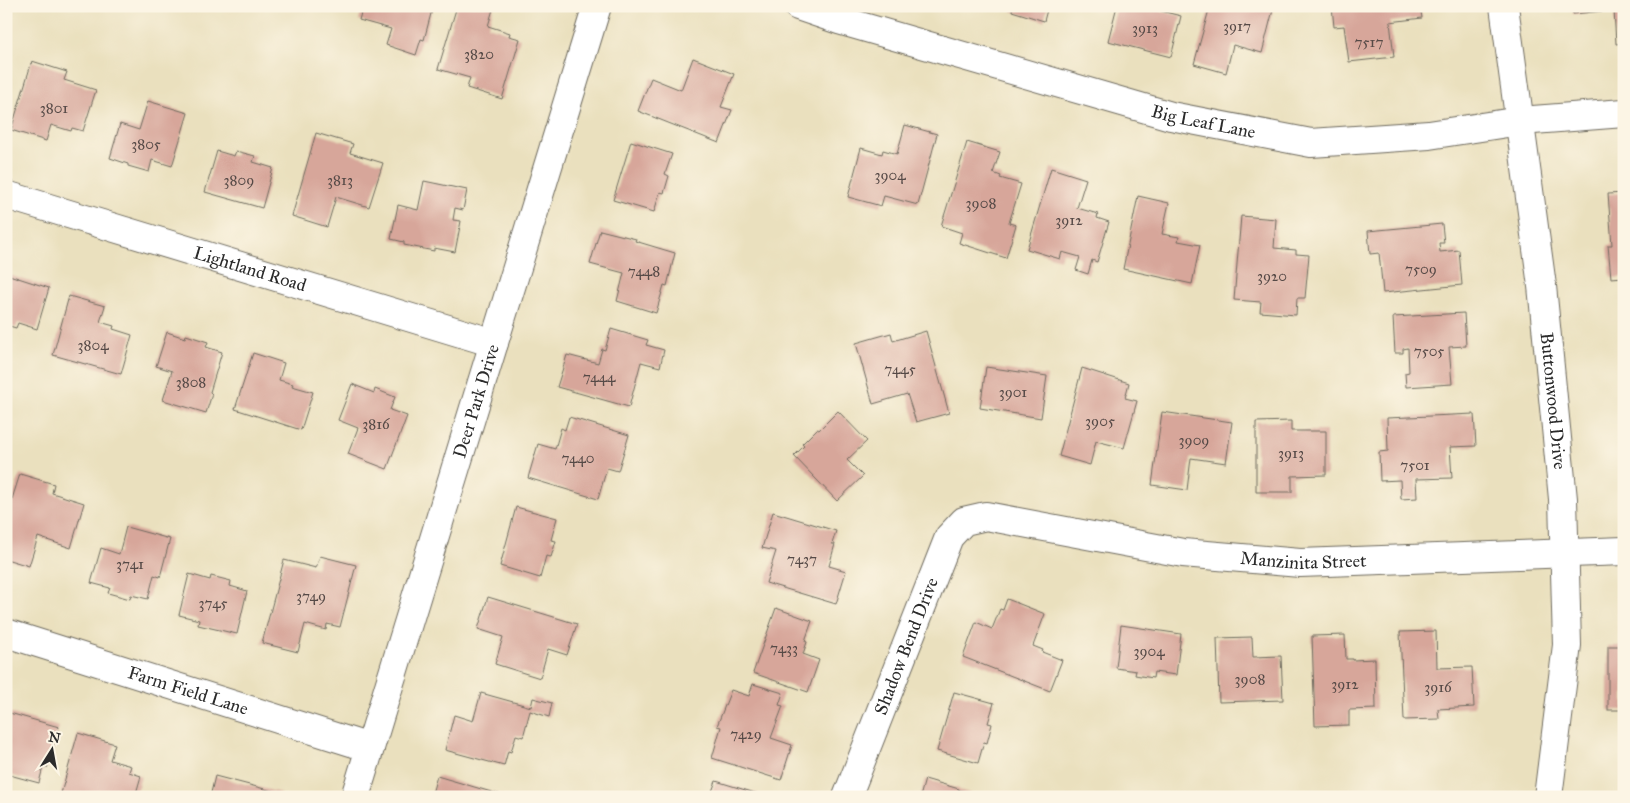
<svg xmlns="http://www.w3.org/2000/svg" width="1630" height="803" viewBox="0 0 1630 803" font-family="'IM FELL Great Primer',serif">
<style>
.building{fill:#d7a69a}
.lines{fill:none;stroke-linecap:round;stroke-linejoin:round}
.minor-casing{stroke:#6e6a5e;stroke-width:30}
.minor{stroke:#fff;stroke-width:28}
.labels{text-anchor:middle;stroke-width:4;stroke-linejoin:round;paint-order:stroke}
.number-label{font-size:15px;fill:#564a47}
.street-label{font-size:18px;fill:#2b2b2b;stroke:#fcf5e5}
</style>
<rect width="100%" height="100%" fill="#fcf5e5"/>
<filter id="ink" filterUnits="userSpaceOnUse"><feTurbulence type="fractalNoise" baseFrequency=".02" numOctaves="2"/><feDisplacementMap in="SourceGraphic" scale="10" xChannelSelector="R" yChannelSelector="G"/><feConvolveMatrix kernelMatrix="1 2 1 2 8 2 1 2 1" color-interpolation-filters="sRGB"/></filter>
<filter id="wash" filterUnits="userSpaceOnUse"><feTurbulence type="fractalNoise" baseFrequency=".0096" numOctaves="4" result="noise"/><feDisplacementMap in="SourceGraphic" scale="20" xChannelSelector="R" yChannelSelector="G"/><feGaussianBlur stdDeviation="1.12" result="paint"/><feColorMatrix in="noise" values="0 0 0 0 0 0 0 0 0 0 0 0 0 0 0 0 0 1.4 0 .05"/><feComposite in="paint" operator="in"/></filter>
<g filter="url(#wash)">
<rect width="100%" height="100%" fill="#eae0be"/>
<g id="blocks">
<g class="building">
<path d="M363 6H433L424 40 421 39 416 55 386 45 391 29 359 20Z"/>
<path d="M457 6H494L488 26 510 33 509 36 520 39 502 99 467 88 470 78 438 69Z"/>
<path d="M1013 6H1048L1044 21 1012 11Z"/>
<path d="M1117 6H1162L1161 11 1181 16 1171 57 1108 41Z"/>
<path d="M1210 6H1274L1262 53 1233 45 1226 73 1194 64Z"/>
<path d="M1332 6H1420L1422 18 1390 22 1394 57 1349 62 1344 26 1334 27Z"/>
<path d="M1573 6H1624V43L1616 44 1614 10 1573 14Z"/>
<path d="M693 58 734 74 721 107 732 110 719 143 638 111 651 78 681 90Z"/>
<path d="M32 61 67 72 64 80 96 90 83 131 72 128 71 131 51 125 46 141 11 130Z"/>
<path d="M148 101 188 113 172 166 152 160 149 172 128 166V164L110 158 120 124 139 130Z"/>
<path d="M905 125 937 134 918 205 884 196 881 206 848 197 861 148 882 154 883 150 897 154Z"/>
<path d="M316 133 353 144 350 153 383 163 369 207 336 197 327 227 292 216Z"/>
<path d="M631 141 672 154 665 174 669 176 664 193 660 192 654 212 613 200Z"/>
<path d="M967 142 1000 152 993 173 1001 176 1000 178 1021 184 1009 223 1016 225 1006 258 959 243 962 233 941 226Z"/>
<path d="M217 151 234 156 236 151 255 156 253 162 273 168 262 208 205 192Z"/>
<path d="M1051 168 1086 179 1077 208 1098 214 1097 218 1109 222 1097 262 1092 260 1088 274 1076 270 1080 257 1062 252 1060 259 1027 249Z"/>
<path d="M424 181 467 190 463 210 455 208 453 220 461 221 455 252 434 248V251L404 245V242L391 239 398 205 418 210Z"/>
<path d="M1624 193V277L1611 278 1608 245H1612L1608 194Z"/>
<path d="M1138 196 1169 203 1162 234 1179 237 1178 241 1200 245 1192 284 1123 269Z"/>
<path d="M1241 216 1276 219 1274 248 1296 250V254L1309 255 1305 298H1297L1296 315 1260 312 1261 302 1234 300Z"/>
<path d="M1442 224 1444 243H1439L1440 252 1459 250 1462 285 1383 293 1379 253 1370 254 1368 231Z"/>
<path d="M600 230 636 239 635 241 675 253 667 286 664 285 656 313 617 301 624 273 590 264Z"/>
<path d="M6 274 49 288 37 329 18 323 16 328 6 325Z"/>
<path d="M69 296 105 306 100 322 114 326 113 329 132 335 121 374 53 355Z"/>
<path d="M1464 313 1466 346 1449 347 1452 384 1406 387 1405 373 1409 372 1408 348 1403 349V353H1395L1393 317Z"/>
<path d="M611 329 648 340 646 345 664 350 660 367 641 362 629 407 557 387 567 355 598 363 602 349 605 350Z"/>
<path d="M926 331 949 413 916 422 907 394 873 404 856 343 891 333 893 341Z"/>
<path d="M167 332 185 338 186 335 208 342 206 347 222 352 210 392 212 394 206 413 163 400 172 371 156 366Z"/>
<path d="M253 353 284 363 279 380 293 384 292 386 313 392 301 430 235 409Z"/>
<path d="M986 367 1047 376 1041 418 980 408Z"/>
<path d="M1082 368 1129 383 1125 398 1137 401 1124 448 1096 441 1090 465 1059 456Z"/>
<path d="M352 384 374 393 375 389 395 397 390 410 407 416 387 469 348 454 358 428 338 420Z"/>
<path d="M838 411 867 441 847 460 863 476 837 501 794 456 804 446 802 444 817 429 819 430Z"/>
<path d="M1162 412 1232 422 1226 463 1191 458 1187 490 1152 485Z"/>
<path d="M1474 414 1476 446 1450 447 1452 478 1416 479 1417 498 1401 499 1400 480 1380 481 1379 452 1388 451 1387 418Z"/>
<path d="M569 417 629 435 618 471 607 468 598 499 528 478 538 444 555 449 561 428 565 430Z"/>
<path d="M1291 421V431H1326V475L1292 476V492H1256V422Z"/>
<path d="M20 474 54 484 52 493 84 503 71 548 38 537 29 566 6 559V518Z"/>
<path d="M516 507 557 518 551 540 556 541 551 557 546 556 540 578 500 566Z"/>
<path d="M773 512 836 531 832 544H835L829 566 846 571 836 604 766 583 776 551 762 548Z"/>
<path d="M126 527 170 539 160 577 154 575 148 599 131 595 130 599 108 593 110 588 91 583 101 548 119 554Z"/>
<path d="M320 556 356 565 340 627 327 624 326 630 305 624 298 652 262 643 284 560 316 568Z"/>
<path d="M189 574 210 580 211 576 231 581 230 586 247 591 237 634 198 625 199 620 179 615Z"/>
<path d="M488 597 577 624 567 655 548 649 540 678 495 664 503 637 478 629Z"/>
<path d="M1007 599 1045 614 1033 646 1043 650 1042 652 1062 660 1050 691 963 657 976 622 992 629 1000 609 1003 610Z"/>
<path d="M776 608 812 621 805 641 807 642 803 654 819 660 808 692 753 673Z"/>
<path d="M1121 625 1181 634 1176 675 1154 672 1153 678 1135 675 1136 671 1116 668Z"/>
<path d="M1436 631 1437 668 1472 667 1474 707 1438 709 1439 719 1404 720 1400 632Z"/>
<path d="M1345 635 1346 659H1353V660L1375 659 1376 709 1349 710V725L1315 726 1312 636Z"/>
<path d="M1252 637 1253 657 1281 656 1283 700 1219 702 1217 638Z"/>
<rect x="1608" y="646" width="16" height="64"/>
<path d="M753 684 783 693 779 705 783 706 771 738 792 745 781 780 712 758 721 727 717 726 731 690 749 696Z"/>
<path d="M954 692 994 703 988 723 992 724 987 743 984 742 978 763 937 751Z"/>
<path d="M481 693 531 707 533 698 552 703 549 717 530 711 523 737 516 735 511 752 508 751 504 766 445 750 454 715 473 721Z"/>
<path d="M6 712 59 727 47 768 43 767 39 783 6 774 10 757 6 756Z"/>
<path d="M78 733 115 744 110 760 131 766 129 772 141 776 135 797H60Z"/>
<path d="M215 776 280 793 279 797H210Z"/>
<path d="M437 776 505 796V797H431Z"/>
<path d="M925 779 959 789V790L981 797H920Z"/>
<path d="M716 781 765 796V797H707L709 793 711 794Z"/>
</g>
</g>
</g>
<g filter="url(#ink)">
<use href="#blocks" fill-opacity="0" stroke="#6e6a5e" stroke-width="1"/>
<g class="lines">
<defs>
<g id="minor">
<path id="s1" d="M798 6 839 20 1171 116 1311 143 1429 135 1520 121 1624 113"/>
<path id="s2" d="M1504 6 1542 286 1563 499 1567 645 1548 797"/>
<path id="s3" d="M6 195 494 343"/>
<path id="s4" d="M6 633 370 748"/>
<path id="s5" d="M355 797 597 6"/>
<path id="s6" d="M847 797 949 537 964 521 986 516 1183 553 1300 563 1624 551"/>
</g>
</defs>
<use href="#minor" class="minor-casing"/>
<use href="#minor" class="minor"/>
</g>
</g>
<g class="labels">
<g class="number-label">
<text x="1237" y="31">3917</text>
<text x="1145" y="33">3913</text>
<text x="1369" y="47">7517</text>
<text x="479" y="59">3820</text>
<text x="54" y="113">3801</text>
<text x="146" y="149">3805</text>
<text x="890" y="180">3904</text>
<text x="239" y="185">3809</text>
<text x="340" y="185">3813</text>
<text x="981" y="208">3908</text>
<text x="1069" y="225">3912</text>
<text x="1421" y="274">7509</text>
<text x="644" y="276">7448</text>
<text x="1272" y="281">3920</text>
<text x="93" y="350">3804</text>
<text x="1429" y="356">7505</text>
<text x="900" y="374">7445</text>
<text x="599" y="382">7444</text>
<text x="191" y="387">3808</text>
<text x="1013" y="397">3901</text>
<text x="1100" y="426">3905</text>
<text x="376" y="429">3816</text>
<text x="1194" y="445">3909</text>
<text x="1291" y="458">3913</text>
<text x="578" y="463">7440</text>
<text x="1415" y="470">7501</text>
<text x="802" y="564">7437</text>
<text x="130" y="569">3741</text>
<text x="311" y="601">3749</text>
<text x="213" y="608">3745</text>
<text x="784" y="653">7433</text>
<text x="1149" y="656">3904</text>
<text x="1250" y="684">3908</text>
<text x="1345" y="689">3912</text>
<text x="1438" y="692">3916</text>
<text x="746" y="739">7429</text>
</g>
<g class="street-label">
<text dy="6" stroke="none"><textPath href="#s1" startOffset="422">Big Leaf Lane</textPath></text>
<text dy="6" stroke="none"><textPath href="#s3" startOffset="255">Lightland Road</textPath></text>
<text dy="6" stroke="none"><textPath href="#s5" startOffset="414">Deer Park Drive</textPath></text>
<text dy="6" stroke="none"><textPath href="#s2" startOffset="398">Buttonwood Drive</textPath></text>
<text dy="6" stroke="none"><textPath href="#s6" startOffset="645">Manzinita Street</textPath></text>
<text dy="6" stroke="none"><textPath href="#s6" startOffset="162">Shadow Bend Drive</textPath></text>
<text dy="6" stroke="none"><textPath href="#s4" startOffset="191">Farm Field Lane</textPath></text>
</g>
</g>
<rect width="1630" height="803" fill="none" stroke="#fcf5e5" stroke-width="25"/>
<g transform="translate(52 750) rotate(11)" stroke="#fcf5e5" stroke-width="4" paint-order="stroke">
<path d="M0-4L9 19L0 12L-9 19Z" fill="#2b2b2b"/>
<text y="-8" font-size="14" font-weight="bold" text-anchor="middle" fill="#2b2b2b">N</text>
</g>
</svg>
